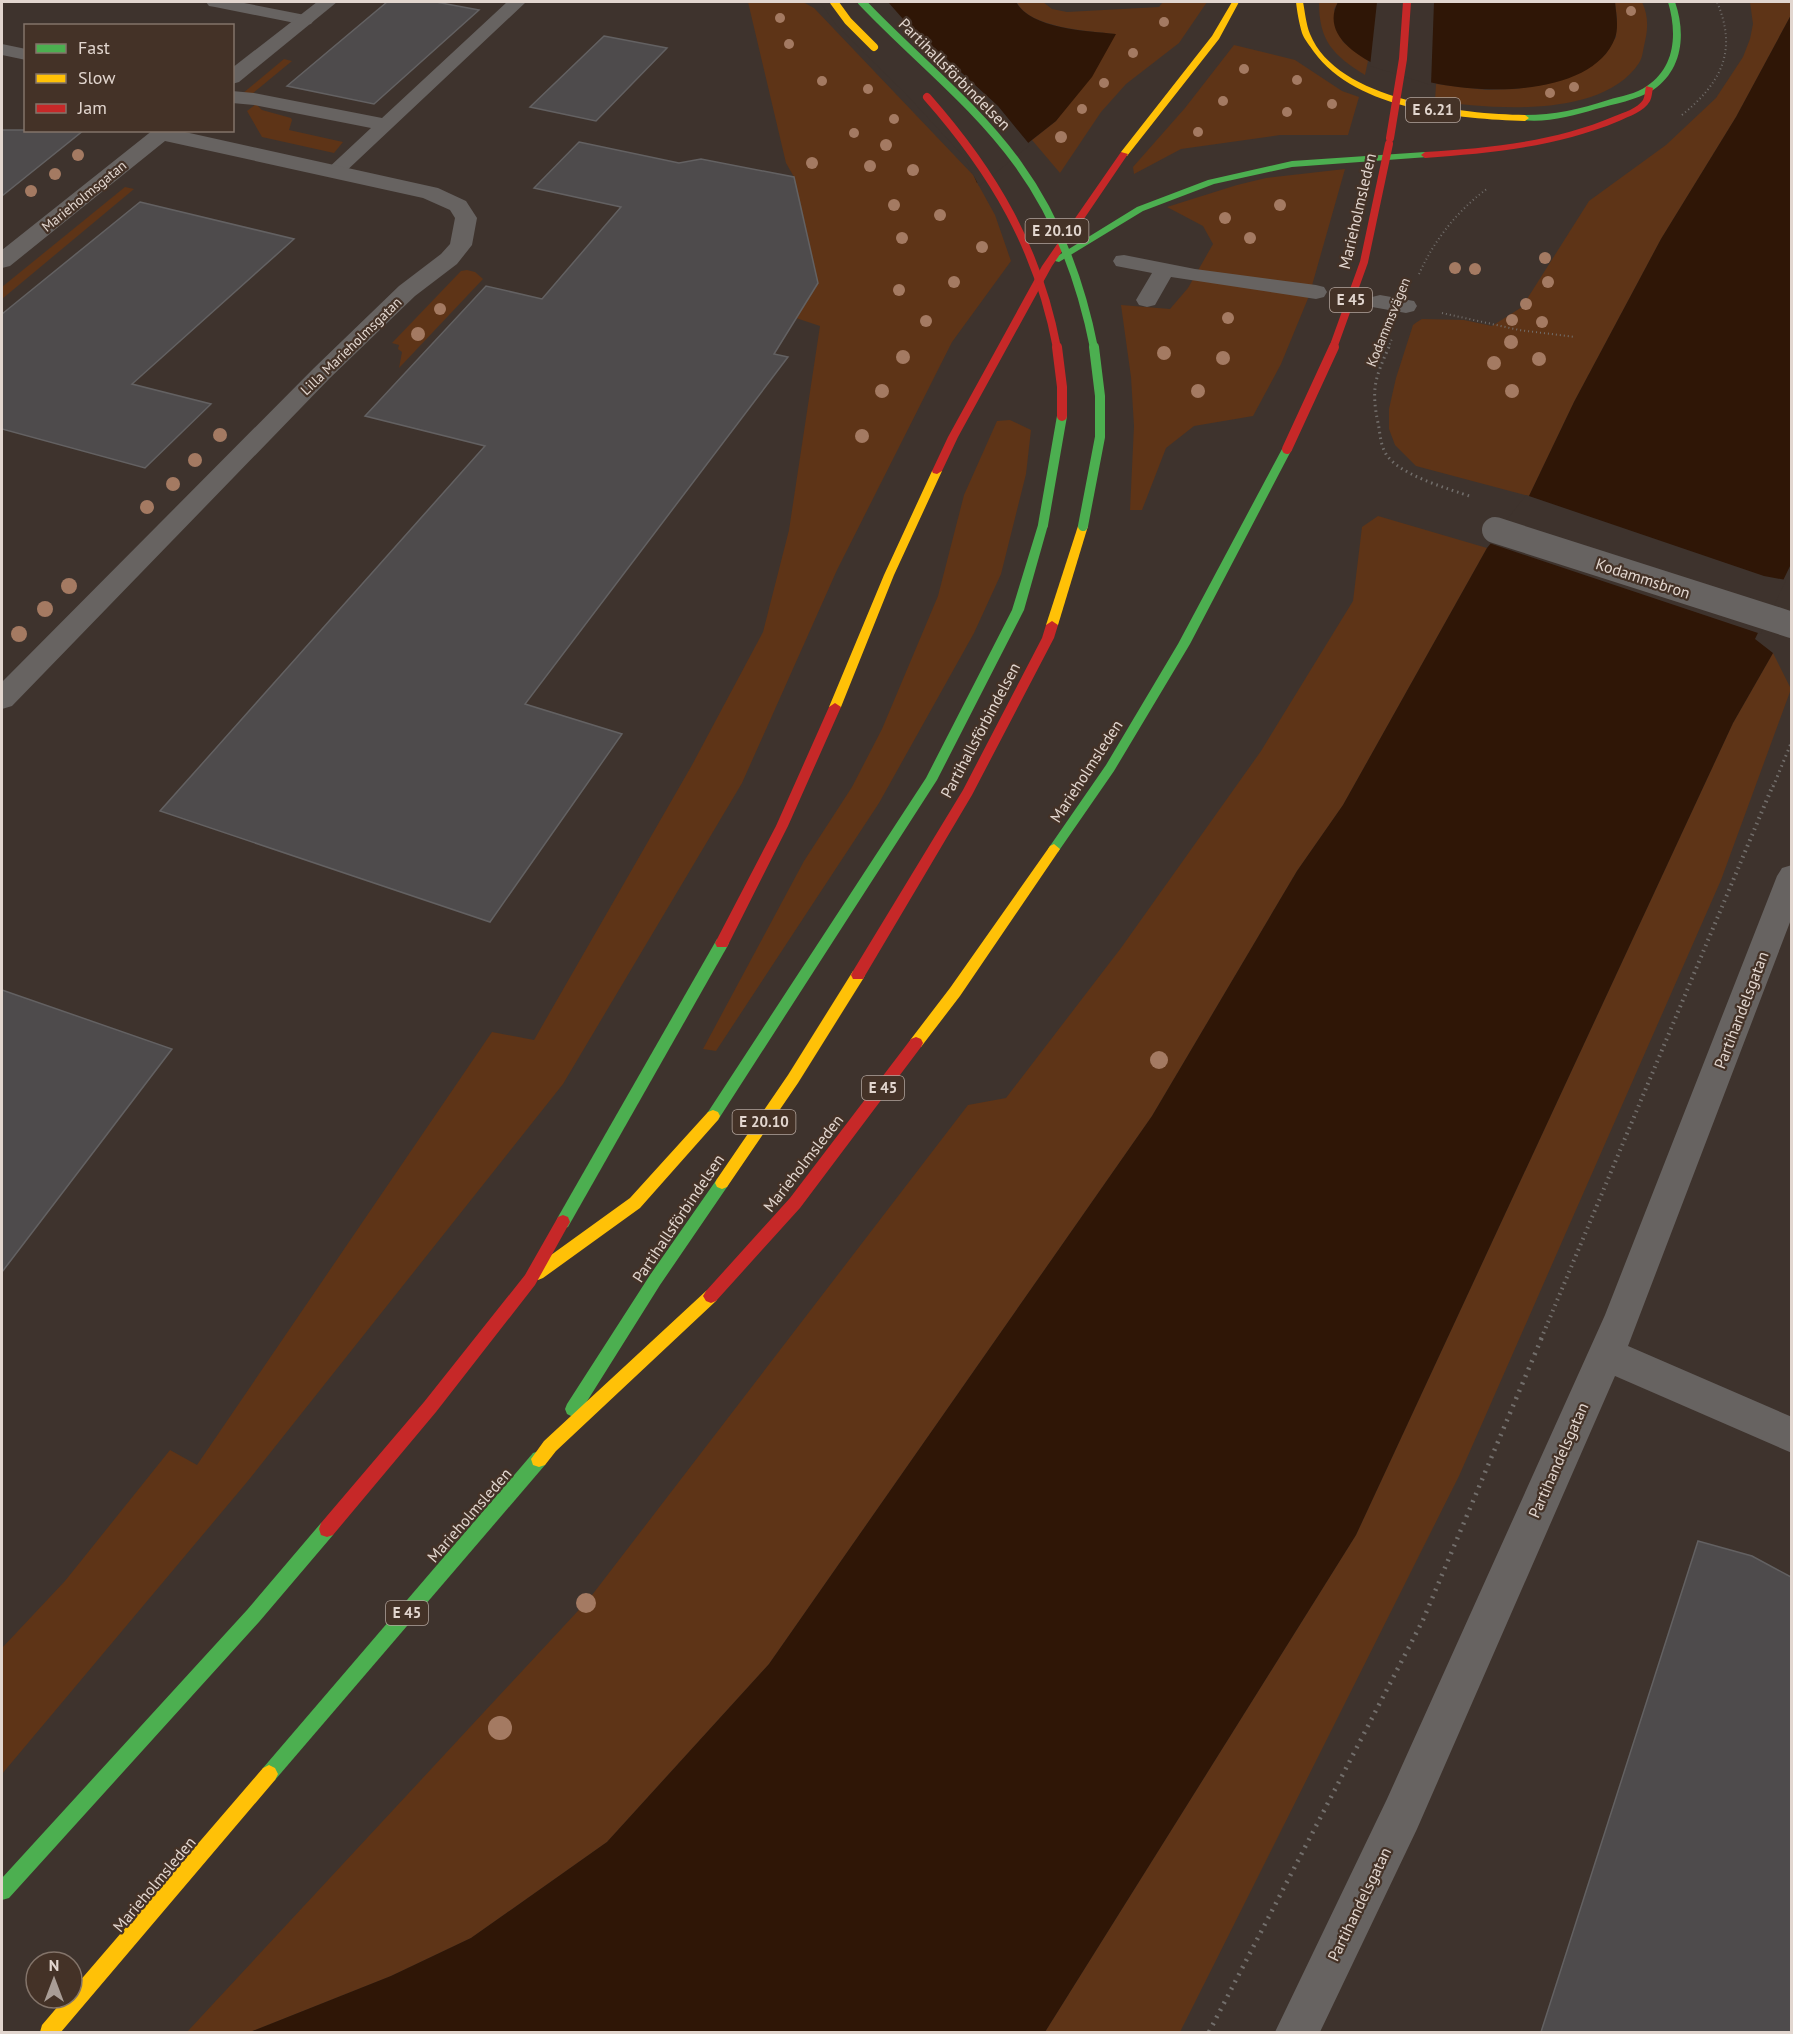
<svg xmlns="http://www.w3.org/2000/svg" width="1793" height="2034" viewBox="0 0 1793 2034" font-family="'PT Sans',sans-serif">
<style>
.green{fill:#5e3417}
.water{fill:#2f1606}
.pier{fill:#3e332d}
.building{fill:#4e4b4c;stroke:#636162;stroke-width:1.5}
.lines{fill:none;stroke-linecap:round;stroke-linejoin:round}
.path-far3{stroke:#726e6b;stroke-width:2;stroke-dasharray:1 3;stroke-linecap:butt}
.path-far2{stroke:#726e6b;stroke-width:3;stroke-dasharray:1.5 4;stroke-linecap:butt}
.path-far1{stroke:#726e6b;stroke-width:4;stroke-dasharray:1.5 4.5;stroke-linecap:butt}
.path{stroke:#726e6b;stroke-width:4.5;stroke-dasharray:2 6;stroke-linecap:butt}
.lane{fill:#676361;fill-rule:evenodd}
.street{fill:#676361;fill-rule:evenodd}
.fast{fill:#4caf50;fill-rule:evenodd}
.slow{fill:#ffc107;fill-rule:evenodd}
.jam{fill:#c62828;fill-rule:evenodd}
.lane-bridge{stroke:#676361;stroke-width:26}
.fast-bridge-far1{stroke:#4caf50;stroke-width:8}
.fast-bridge{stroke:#4caf50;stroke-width:10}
.slow-bridge{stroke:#ffc107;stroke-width:8}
.jam-bridge-far1{stroke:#c62828;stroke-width:8}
.jam-bridge{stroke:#c62828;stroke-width:10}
.tree{fill:#a47a62}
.labels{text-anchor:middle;stroke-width:4.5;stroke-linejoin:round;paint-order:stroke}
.far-street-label{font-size:14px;fill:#e2d6cf;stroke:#443227}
.shield{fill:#443227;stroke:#b3a59d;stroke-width:1.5}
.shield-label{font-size:15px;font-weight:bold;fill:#e2d6cf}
.street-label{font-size:16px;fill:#e2d6cf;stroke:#443227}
</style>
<rect width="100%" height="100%" fill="#3e332d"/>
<g class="green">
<path d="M748 2H803L814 8 973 175 995 215 1011 261 952 342 837 570 742 783 563 1084 247 1482 2 1774V1648L65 1581 170 1450 197 1465 492 1032 534 1040 692 765 763 632 789 530 820 326 796 318 794 177 786 163Z"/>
<path d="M1017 2H1043L1052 9 1067 12 1159 7 1163 2H1207L1179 43 1126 84 1101 112 1060 173 1032 140 1056 121 1115 34C1090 31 1028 28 1017 2Z"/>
<path d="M1319 2H1338L1334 9 1343 42 1368 61 1365 75C1333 55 1319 41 1319 2Z"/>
<path d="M1615 2H1642C1649 17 1648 30 1644 46 1643 51 1642 59 1639 63 1602 119 1492 109 1435 101L1436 84 1486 90 1515 89 1547 84 1605 55 1616 37 1617 19Z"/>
<path d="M1750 2H1791V15L1736 117 1661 239 1574 402 1529 496 1416 466 1395 445 1389 429V409L1396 378 1413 325 1417 322 1422 319 1464 320 1492 326 1522 307 1589 201 1666 145 1716 98 1743 57 1750 39 1753 24Z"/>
<path d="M1234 45 1295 60 1342 91 1359 97 1348 135H1280L1181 149 1134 174 1133 167 1185 108Z"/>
<path d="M284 59 292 61 252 94H242Z"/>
<path d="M256 104 262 110 291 118 292 120 289 130 343 142 334 153 262 137 247 111Z"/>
<path d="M1345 169 1309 296 1281 364 1253 416 1194 426 1166 448 1142 510H1130L1134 426 1131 377 1121 305 1170 309 1188 288 1213 244 1203 226 1167 207 1237 185 1266 178Z"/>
<path d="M125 187 134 189 2 299V287Z"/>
<path d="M467 270 475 272 483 279 399 368 402 352 398 349 399 345 392 343 461 271Z"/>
<path d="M1010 420 1031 430 1026 474 1001 574 974 633 879 803 716 1051 703 1049 804 861 852 787 882 729 938 596 964 495 997 421Z"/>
<path d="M1378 516 1487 548 1343 805 1297 871 1152 1116 769 1664 607 1842 471 1938 391 1976 250 2032H187L589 1599 968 1105 1006 1098 1121 948 1261 751 1353 601 1362 527Z"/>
<path d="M1773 653 1791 689 1721 880 1459 1476 1180 2032H1045L1356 1535 1733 723Z"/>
</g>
<g class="water">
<path d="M823 2H1016C1031 29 1087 31 1116 34L1092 77 1056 121 977 183 966 155Z"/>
<path d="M1338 2H1615C1616 13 1619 27 1615 38 1579 133 1295 81 1338 2Z"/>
<path d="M1791 15V564L1755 639 1773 653 1733 723 1356 1535 1045 2032H250L391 1976 471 1938 607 1842 769 1664 1152 1116 1297 871 1343 805 1487 548 1529 496 1574 402 1661 239 1736 117Z"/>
</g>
<g class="pier">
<path d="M820 2H888L903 19 998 106 1030 145 979 186 964 157 905 93 836 25Z"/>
<path d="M1377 2H1434L1431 85 1370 66Z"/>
<path d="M1526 495 1764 576 1786 580 1761 634 1489 543Z"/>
</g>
<g class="building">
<path d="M387 2H436L479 10 374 104 287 86Z"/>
<path d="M604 36 667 48 596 121 530 107Z"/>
<path d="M2 130H84L2 196Z"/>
<path d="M579 142 679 163 701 159 794 177 818 283 774 354 788 357 525 704 622 734 490 922 160 811 485 446 365 416 486 286 542 299 621 207 534 188Z"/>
<path d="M140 202 294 239 132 384 211 404 145 468 2 429V314Z"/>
<path d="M2 990 172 1049 2 1272Z"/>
<path d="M1698 1541 1752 1556 1791 1577V2032H1541Z"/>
</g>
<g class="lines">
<g class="path-far3">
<path d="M1682 115C1721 83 1738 51 1717 2"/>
<path d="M1419 274C1435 239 1457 211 1488 188"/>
<path d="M1442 313 1519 330 1575 337"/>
<path d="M1388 348 1392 339"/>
</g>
<g class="path-far2">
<path d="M1389 347C1375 378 1371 389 1378 423 1380 431 1380 442 1384 450 1393 474 1450 489 1472 497"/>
<path d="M1773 787 1792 741"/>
</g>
<path class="path-far1" d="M1541 1339 1773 785"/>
<path class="path" d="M1209 2032 1423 1620 1542 1337"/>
<g class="lane">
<path d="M206 2H239L305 15 311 16 314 20 311 24 305 25 215 7 209 6Z"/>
<path d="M507 2H526L342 175H328L325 171 371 128 254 105 232 103V91L254 93 382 118Z"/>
<path d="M2 44 26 49V60L2 55Z"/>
<path d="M1124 255 1195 269 1316 285 1324 287 1327 292 1324 297 1316 299 1171 277 1155 305 1147 307 1139 305 1136 300 1152 273 1116 266 1113 261 1116 256Z"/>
<path d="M1380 295 1414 301 1417 306 1414 311 1406 313 1372 307 1369 302 1372 297Z"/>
<path d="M1792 865V917L1628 1346 1792 1417V1453L1615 1376 1417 1829 1320 2032H1275L1387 1799 1605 1315 1777 876 1782 868Z"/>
</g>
<g class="street">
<path d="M317 2H337L239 82 232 84V68Z"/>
<path d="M153 130H176L438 188 466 201 477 218 472 245 457 264 415 296 330 378 12 706 2 709V682L314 368 399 286 441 254 450 244 455 218 450 210 423 198 165 141 10 266 2 268V250Z"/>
</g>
<g class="fast">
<path d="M1668 2H1675C1686 33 1683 70 1653 90 1637 100 1614 104 1596 109 1573 116 1546 123 1522 120V116L1525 115C1554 115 1580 109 1608 100 1621 96 1636 94 1647 86 1676 67 1677 32 1668 2Z"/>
<path d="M1425 152 1428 153V157L1292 167 1214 184 1143 211 1059 262 1051 260 1137 207 1208 180 1292 161Z"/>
<path d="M1287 446 1292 449 1190 644 1114 771 1058 852H1050L1048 849 1050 846 1106 765 1178 644 1282 449Z"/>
<path d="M1043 522 1048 525 1024 610 937 780 718 1120 713 1122 708 1120 706 1116 708 1112 926 778 1012 610 1038 525Z"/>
<path d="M722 938 727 939 729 943 727 947 568 1227 563 1229 558 1227 556 1222 558 1217 717 939Z"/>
<path d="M722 1177 727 1179 729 1183 727 1187 660 1285 579 1414 573 1417 567 1414 565 1409 567 1404 650 1275 717 1179Z"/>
<path d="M539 1451 545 1453 547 1459 545 1465 275 1780 269 1783 263 1780 260 1774 263 1768 533 1453Z"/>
<path d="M327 1521 333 1523 335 1529 333 1535 259 1622 9 1898 2 1900V1878L247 1610 321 1523Z"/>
</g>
<g class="slow">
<path d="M1232 2H1239L1219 39 1127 156H1121V152L1212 36Z"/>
<path d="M1296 2H1303C1305 12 1306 24 1310 34 1337 101 1463 114 1525 115L1529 118 1525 121C1460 119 1356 110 1314 52 1310 46 1304 39 1302 33 1299 23 1297 11 1296 2Z"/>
<path d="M937 468 942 471 894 575 841 707 835 711 831 710 829 707 884 575 932 471Z"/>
<path d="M1083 523 1088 526 1058 625 1052 629 1048 628 1046 625 1078 526Z"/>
<path d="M1054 844 1060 849 1058 852 960 996 921 1047H911L909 1043 911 1039 950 988 1050 846Z"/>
<path d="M858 970 863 971 865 975 863 979 798 1083 727 1187 722 1189 717 1187 715 1183 717 1179 788 1075 853 971Z"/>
<path d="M713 1110 718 1112 720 1116 718 1120 640 1208 543 1278 538 1280 533 1278 531 1273 533 1268 630 1198 708 1112Z"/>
<path d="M711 1289 716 1291 719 1296 716 1301 556 1451 545 1465 539 1467 533 1465 531 1459 544 1441 706 1291Z"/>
<path d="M269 1765 275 1768 278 1774 275 1780 61 2032H40L42 2025 65 1998H72V1990L263 1768Z"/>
</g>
<g class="jam">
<path d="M1646 86 1653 88C1652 92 1652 97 1650 101 1644 112 1629 116 1619 121 1557 147 1492 153 1425 158L1421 155 1425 152C1490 148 1554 142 1615 116 1623 113 1638 108 1643 100 1645 96 1645 90 1646 86Z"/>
<path d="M1121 152 1128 154 1052 266 958 437 942 471 937 474 933 473 932 471 948 437 1042 266Z"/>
<path d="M1052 621 1058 625 1054 638 972 795 863 979H853L851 975 853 971 963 790 1042 638 1046 625Z"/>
<path d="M835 703 841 707 788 826 727 947H717L715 943 776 826 829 707Z"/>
<path d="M916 1037 921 1039 923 1043 921 1047 800 1208 716 1301 711 1303 706 1301 703 1296 706 1291 790 1198 911 1039Z"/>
<path d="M563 1215 568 1217 570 1222 535 1285 436 1412 333 1535 327 1537 321 1535 319 1529 321 1523 424 1402 525 1275 558 1217Z"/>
</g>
<path class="lane-bridge" d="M1495 530 1792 625"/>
<path class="fast-bridge-far1" d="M862 2C913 56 974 103 1018 164 1058 219 1081 282 1094 348"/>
<g class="fast-bridge">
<path d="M1043 525 1062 416"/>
<path d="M1083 526 1100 437V396L1094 347"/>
</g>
<path class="slow-bridge" d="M834 2 848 21 874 47"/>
<g class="jam-bridge-far1">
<path d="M927 97C994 173 1038 248 1057 348"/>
<path d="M1390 138 1403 59 1407 2"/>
<path d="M1333 348 1364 262 1389 144"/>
</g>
<g class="jam-bridge">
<path d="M1057 347 1062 387V416"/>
<path d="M1287 449 1334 347"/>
</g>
</g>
<g class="tree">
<circle cx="1631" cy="11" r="5"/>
<circle cx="780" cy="18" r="5"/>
<circle cx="1164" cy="22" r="5"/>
<circle cx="789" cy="44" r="5"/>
<circle cx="1133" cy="53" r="5"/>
<circle cx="1244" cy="69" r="5"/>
<circle cx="1297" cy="80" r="5"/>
<circle cx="822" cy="81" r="5"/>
<circle cx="1104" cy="83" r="5"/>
<circle cx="1574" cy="87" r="5"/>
<circle cx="868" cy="89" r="5"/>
<circle cx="1550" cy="93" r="5"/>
<circle cx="1223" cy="101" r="5"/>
<circle cx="1332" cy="104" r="5"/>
<circle cx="1082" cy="109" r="5"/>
<circle cx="1287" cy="112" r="5"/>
<circle cx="894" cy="119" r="5"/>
<circle cx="1198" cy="132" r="5"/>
<circle cx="854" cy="133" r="5"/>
<circle cx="1061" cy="137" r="6"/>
<circle cx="886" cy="145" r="6"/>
<circle cx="78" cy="155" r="6"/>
<circle cx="812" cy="163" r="6"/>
<circle cx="870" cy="166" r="6"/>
<circle cx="913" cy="170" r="6"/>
<circle cx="55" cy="174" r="6"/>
<circle cx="31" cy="191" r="6"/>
<circle cx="894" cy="205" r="6"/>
<circle cx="1280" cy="205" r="6"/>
<circle cx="940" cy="215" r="6"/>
<circle cx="1225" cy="218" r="6"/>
<circle cx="902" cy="238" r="6"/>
<circle cx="1250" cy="238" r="6"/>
<circle cx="982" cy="247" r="6"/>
<circle cx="1545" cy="258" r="6"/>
<circle cx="1455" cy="268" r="6"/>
<circle cx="1475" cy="269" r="6"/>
<circle cx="954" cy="282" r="6"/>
<circle cx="1548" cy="282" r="6"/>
<circle cx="899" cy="290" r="6"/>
<circle cx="1526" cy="304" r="6"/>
<circle cx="440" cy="309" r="6"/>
<circle cx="1228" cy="318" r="6"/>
<circle cx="1512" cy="320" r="6"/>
<circle cx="926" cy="321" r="6"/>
<circle cx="1542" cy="322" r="6"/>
<circle cx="418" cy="334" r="7"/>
<circle cx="1511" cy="342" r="7"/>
<circle cx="1164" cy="353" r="7"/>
<circle cx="903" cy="357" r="7"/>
<circle cx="1223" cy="358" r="7"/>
<circle cx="1539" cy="359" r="7"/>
<circle cx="1494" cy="363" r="7"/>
<circle cx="882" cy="391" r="7"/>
<circle cx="1198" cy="391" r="7"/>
<circle cx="1512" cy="391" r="7"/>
<circle cx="220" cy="435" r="7"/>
<circle cx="862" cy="436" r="7"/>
<circle cx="195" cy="460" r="7"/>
<circle cx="173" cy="484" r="7"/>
<circle cx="147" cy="507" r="7"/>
<circle cx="69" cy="586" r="8"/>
<circle cx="45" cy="609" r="8"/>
<circle cx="19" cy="634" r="8"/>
<circle cx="1159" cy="1060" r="9"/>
<circle cx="586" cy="1603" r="10"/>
<circle cx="500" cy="1728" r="12"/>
</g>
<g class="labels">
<g class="far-street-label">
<text transform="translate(84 196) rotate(-39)" y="5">Marieholmsgatan</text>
<text transform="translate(1388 322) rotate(-68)" y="5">Kodammsvägen</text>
<text transform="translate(351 346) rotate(-44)" y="5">Lilla Marieholmsgatan</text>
</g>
<g class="shield">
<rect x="1406" y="98" width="54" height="24" rx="4.5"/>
<rect x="1025.5" y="219" width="63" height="24" rx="4.5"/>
<rect x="1330" y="288" width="42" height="24" rx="4.5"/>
<rect x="862" y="1076" width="42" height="24" rx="4.5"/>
<rect x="732.5" y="1110" width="63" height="24" rx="4.5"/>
<rect x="386" y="1601" width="42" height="24" rx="4.5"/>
</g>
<g class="shield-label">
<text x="1433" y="115">E 6.21</text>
<text x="1057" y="236">E 20.10</text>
<text x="1351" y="305">E 45</text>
<text x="883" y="1093">E 45</text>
<text x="764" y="1127">E 20.10</text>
<text x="407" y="1618">E 45</text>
</g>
<g class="street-label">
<text transform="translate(955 74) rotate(45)" y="6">Partihallsförbindelsen</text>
<text transform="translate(1357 211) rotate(-77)" y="6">Marieholmsleden</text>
<text transform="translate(1643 578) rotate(18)" y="6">Kodammsbron</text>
<text transform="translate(980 730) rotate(-62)" y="6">Partihallsförbindelsen</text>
<text transform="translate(1086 771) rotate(-57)" y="6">Marieholmsleden</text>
<text transform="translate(1741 1010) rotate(-69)" y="6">Partihandelsgatan</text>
<text transform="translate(803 1163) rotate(-52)" y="6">Marieholmsleden</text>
<text transform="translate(678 1218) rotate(-56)" y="6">Partihallsförbindelsen</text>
<text transform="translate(1558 1460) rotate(-66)" y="6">Partihandelsgatan</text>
<text transform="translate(469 1515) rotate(-49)" y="6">Marieholmsleden</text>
<text transform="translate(154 1884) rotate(-50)" y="6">Marieholmsleden</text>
<text transform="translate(1359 1904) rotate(-64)" y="6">Partihandelsgatan</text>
</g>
</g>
<rect width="1793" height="2034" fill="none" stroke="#e2d6cf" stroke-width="6"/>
<rect x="24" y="24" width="210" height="108" fill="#443227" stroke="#83746a" stroke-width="1.5"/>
<rect x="36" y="44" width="30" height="9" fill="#4caf50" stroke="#83746a" stroke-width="1.5"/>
<text x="78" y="54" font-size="18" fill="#e2d6cf">Fast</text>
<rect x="36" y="74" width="30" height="9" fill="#ffc107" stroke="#83746a" stroke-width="1.5"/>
<text x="78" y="84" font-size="18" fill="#e2d6cf">Slow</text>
<rect x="36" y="104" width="30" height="9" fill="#c62828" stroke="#83746a" stroke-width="1.5"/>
<text x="78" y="114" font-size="18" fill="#e2d6cf">Jam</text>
<g transform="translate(54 1980)"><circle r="28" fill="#443227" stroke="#83746a" stroke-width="1.5"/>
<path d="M0-4.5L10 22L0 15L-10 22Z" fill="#a99d96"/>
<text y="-9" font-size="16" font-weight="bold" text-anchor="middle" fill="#e2d6cf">N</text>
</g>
</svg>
